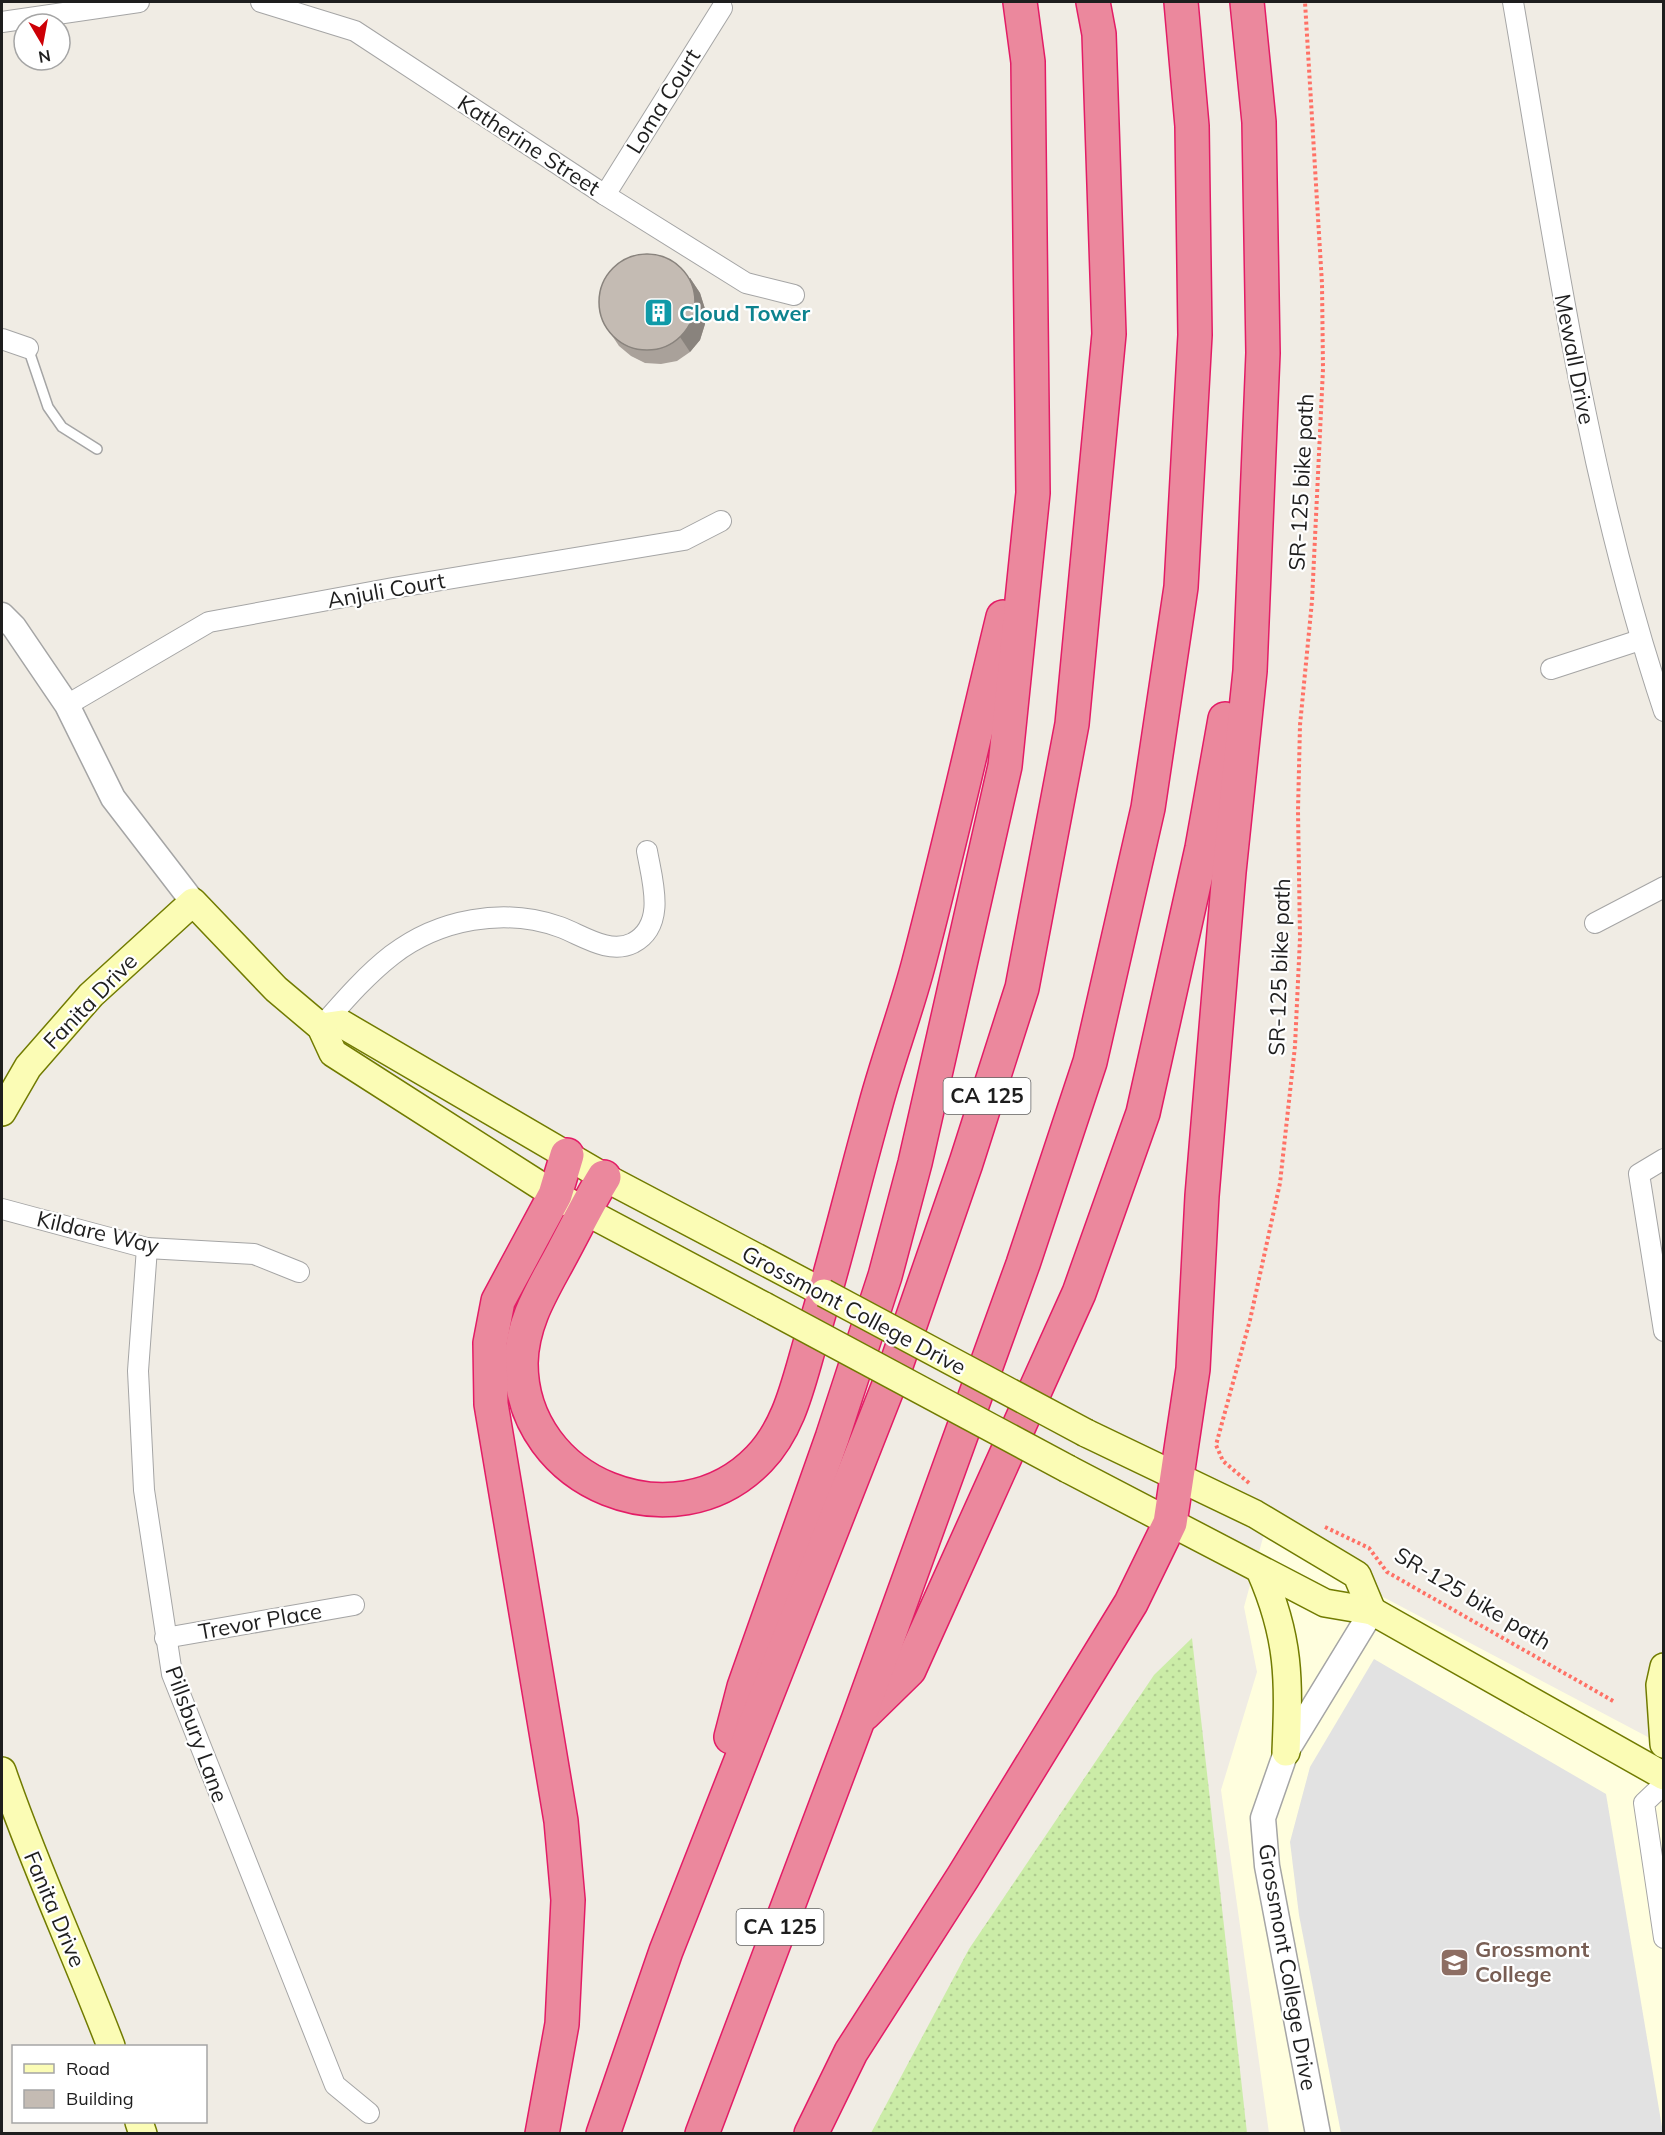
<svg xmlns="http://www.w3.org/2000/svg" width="1665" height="2135" viewBox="0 0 1665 2135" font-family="Mulish,sans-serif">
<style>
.education{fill:#fffede}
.grass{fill:url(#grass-dots)}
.parking{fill:#e2e2e2}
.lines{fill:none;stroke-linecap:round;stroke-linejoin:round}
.service-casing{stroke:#a5a5a5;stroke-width:12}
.minor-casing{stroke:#a5a5a5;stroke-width:22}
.tertiary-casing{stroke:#a5a5a5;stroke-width:27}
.secondary-casing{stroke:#717b00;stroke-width:30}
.motorway-casing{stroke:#e31c66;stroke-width:36}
.path{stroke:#ff7166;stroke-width:4;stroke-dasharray:3 3;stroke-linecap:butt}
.service{stroke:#fff;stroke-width:9}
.minor{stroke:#fff;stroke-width:20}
.tertiary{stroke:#fff;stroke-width:24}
.secondary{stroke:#fbfcb5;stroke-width:27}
.motorway{stroke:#eb889d;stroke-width:33}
.secondary-bridge-casing{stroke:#717b00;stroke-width:30;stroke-linecap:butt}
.secondary-bridge{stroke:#fbfcb5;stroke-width:27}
.wall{fill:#a9a19a}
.shaded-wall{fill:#89837d}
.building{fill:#c4bbb3;stroke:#89837d;stroke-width:1.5}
.labels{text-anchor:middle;stroke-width:4.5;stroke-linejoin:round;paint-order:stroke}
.shield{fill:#fff;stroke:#626262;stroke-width:1.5}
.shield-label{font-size:21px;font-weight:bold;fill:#1e1e1e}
.street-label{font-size:22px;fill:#1e1e1e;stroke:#fff}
.culture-label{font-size:22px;font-weight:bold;fill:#0d838f;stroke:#fff;text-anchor:start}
.education-label{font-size:22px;font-weight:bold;fill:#785e54;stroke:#fff;text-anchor:start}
</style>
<defs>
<pattern id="grass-dots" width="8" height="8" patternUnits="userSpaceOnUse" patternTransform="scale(1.5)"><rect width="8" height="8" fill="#cbeca7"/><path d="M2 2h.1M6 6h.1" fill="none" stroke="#aeca8f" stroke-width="1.8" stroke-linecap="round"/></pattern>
</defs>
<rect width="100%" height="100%" fill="#f0ece4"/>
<path class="education" d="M1264 1534 1663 1745V2133H1269L1221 1790 1257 1672 1244 1607Z"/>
<path class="grass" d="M1192 1638 1247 2133H871L969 1949 1154 1675Z"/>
<path class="parking" d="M1374 1659 1606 1794 1663 2133H1341L1299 1915 1290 1842 1310 1767Z"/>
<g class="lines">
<defs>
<path id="service" d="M28 348 48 407 62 427 97 449"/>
<g id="minor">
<path d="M261 2 355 31 605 195 746 283 794 295"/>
<path d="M1513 2C1554 240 1587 481 1664 711"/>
<path d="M2 22 139 2"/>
<path d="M605 195 722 8"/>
<path d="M2 339 28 348"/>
<path d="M1551 669 1640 640"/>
<path d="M67 705 209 622 393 588 684 540 721 521"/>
<path d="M1595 923 1664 887"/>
<path d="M321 1027C343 1002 365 976 392 955 439 919 504 907 560 927 582 935 609 955 633 943 667 925 652 880 647 851"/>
<path d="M1664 1159 1639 1174 1664 1331"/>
<path d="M2 1209 147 1248 254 1254 299 1272"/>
<path d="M147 1248 138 1371 144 1490 172 1674 335 2085 369 2113"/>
<path d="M165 1638 354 1605"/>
<path d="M1664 1784 1644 1803 1664 1938"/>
</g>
<g id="tertiary">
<path d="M2 615 14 627 67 705 113 798 193 902"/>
<path d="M1318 2134 1267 1866 1263 1818 1286 1752 1372 1611"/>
</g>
<g id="secondary">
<path d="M321 1027 342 1024 604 1177 824 1293"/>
<path d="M2 1112 28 1067 91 995 193 902 276 989 321 1027 333 1053 555 1195 764 1306"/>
<path d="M1086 1433 1255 1514 1357 1575 1372 1611"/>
<path d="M1068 1469 1325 1603 1372 1611 1664 1776"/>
<path d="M1260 1570C1290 1638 1289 1680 1286 1752"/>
<path d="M1664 1667 1660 1685 1664 1744"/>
<path d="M2 1771C34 1865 76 1954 111 2046"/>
<path d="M139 2122 143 2134"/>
</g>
<g id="motorway">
<path d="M604 1177C589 1201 577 1226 563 1252 544 1288 522 1320 521 1363 521 1484 675 1546 759 1459 791 1426 799 1379 812 1337 835 1262 853 1186 874 1111 887 1061 906 1012 919 962 949 848 975 732 1003 617"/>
<path d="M864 1714 909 1670 1079 1293 1143 1113 1202 848 1225 719"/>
<path d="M731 1737 744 1687 832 1438 885 1276 915 1163 1005 766 1033 493 1028 62 1020 2"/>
<path d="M542 2134 562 2024 568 1900 561 1821 491 1404 490 1343 498 1301 555 1195 567 1155"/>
<path d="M603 2134 666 1951 892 1377 966 1163 1022 988 1072 724 1109 334 1099 34 1093 2"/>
<path d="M702 2134 858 1720 1023 1264 1090 1062 1148 808 1181 587 1195 335 1192 126 1181 2"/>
<path d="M811 2134 851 2052 963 1877 1131 1603 1170 1523 1193 1369 1202 1196 1229 872 1250 671 1263 353 1259 122 1247 2"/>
</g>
</defs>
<use href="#service" class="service-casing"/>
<use href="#minor" class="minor-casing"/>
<use href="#tertiary" class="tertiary-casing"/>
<use href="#secondary" class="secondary-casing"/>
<use href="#motorway" class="motorway-casing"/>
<g class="path">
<path d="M1249 1483 1223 1461 1216 1445 1250 1320 1280 1183 1295 1046 1300 938 1298 811 1300 725 1312 601 1323 369 1322 284 1305 2"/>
<path d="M1325 1527 1369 1548 1387 1572 1615 1702"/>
</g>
<use href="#service" class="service"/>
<use href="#minor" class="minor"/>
<use href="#tertiary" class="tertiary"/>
<use href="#secondary" class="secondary"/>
<use href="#motorway" class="motorway"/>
<defs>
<g id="secondary-bridge">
<path d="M824 1293 1086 1433"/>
<path d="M764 1306 1068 1469"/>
</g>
</defs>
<use href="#secondary-bridge" class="secondary-bridge-casing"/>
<use href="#secondary-bridge" class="secondary-bridge"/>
</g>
<path class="wall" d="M690 278 700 293 705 309V324L700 340 690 352 677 361 661 364 645 363 631 356 619 346 609 331Z"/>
<path class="shaded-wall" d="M690 278 700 293 705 309V324L700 340 690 352 680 337Z"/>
<circle class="building" cx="647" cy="302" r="48"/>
<defs>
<symbol id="building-square" viewBox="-11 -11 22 22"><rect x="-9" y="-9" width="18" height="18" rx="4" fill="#0f9aa8" stroke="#fff"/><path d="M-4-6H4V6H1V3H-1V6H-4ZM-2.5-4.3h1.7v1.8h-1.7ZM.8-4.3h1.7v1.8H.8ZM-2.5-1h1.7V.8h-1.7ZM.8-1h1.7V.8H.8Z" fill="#fff"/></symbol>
<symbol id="university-square" viewBox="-11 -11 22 22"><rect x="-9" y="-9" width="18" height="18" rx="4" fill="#8d6e63" stroke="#fff"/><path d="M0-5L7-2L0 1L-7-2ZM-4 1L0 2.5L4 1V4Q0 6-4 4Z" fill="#fff"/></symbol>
</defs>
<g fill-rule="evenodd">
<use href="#building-square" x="642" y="296" width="33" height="33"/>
<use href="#university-square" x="1438" y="1946" width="33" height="33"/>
</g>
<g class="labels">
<g class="shield">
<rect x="943.5" y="1078" width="87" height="36" rx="4.5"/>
<rect x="736.5" y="1909" width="87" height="36" rx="4.5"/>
</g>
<g class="shield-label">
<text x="987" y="1103">CA 125</text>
<text x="780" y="1934">CA 125</text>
</g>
<g class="street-label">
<text transform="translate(663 101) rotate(-58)" y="8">Loma Court</text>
<text transform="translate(529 145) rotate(33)" y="8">Katherine Street</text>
<text transform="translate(1575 359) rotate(79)" y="8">Mewall Drive</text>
<text transform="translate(1301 482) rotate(-87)" y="8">SR-125 bike path</text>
<text transform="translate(386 590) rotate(-10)" y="8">Anjuli Court</text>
<text transform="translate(1279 967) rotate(-88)" y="8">SR-125 bike path</text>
<text transform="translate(90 1001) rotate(-46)" y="8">Fanita Drive</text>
<text transform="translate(98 1232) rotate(13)" y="8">Kildare Way</text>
<text transform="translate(854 1310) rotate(28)" y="8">Grossmont College Drive</text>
<text transform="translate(1473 1598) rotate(31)" y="8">SR-125 bike path</text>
<text transform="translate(260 1621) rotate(-10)" y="8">Trevor Place</text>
<text transform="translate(197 1734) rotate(70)" y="8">Pillsbury Lane</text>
<text transform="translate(55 1909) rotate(67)" y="8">Fanita Drive</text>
<text transform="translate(1288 1967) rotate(80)" y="8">Grossmont College Drive</text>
</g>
<g class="culture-label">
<text x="679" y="321">Cloud Tower</text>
</g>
<g class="education-label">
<text x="1475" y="1957">Grossmont<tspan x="1475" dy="25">College</tspan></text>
</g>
</g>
<rect width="1665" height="2135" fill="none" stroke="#1e1e1e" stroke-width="6"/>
<rect x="12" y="2045" width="195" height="78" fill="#ffffff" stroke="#a5a5a5" stroke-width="1.5"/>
<rect x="24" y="2064" width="30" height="9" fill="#fbfcb5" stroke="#a5a5a5" stroke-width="1.5"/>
<text x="66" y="2075" font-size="18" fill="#1e1e1e">Road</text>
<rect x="24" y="2090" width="30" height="18" fill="#c4bbb3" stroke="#a5a5a5" stroke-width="1.5"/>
<text x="66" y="2105" font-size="18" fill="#1e1e1e">Building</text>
<g transform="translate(42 42) rotate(170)"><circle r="28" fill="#ffffff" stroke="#a5a5a5" stroke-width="1.5"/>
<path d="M0-4.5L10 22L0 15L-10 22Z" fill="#cd0006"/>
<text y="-9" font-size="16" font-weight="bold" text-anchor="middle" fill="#1e1e1e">N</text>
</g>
</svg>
